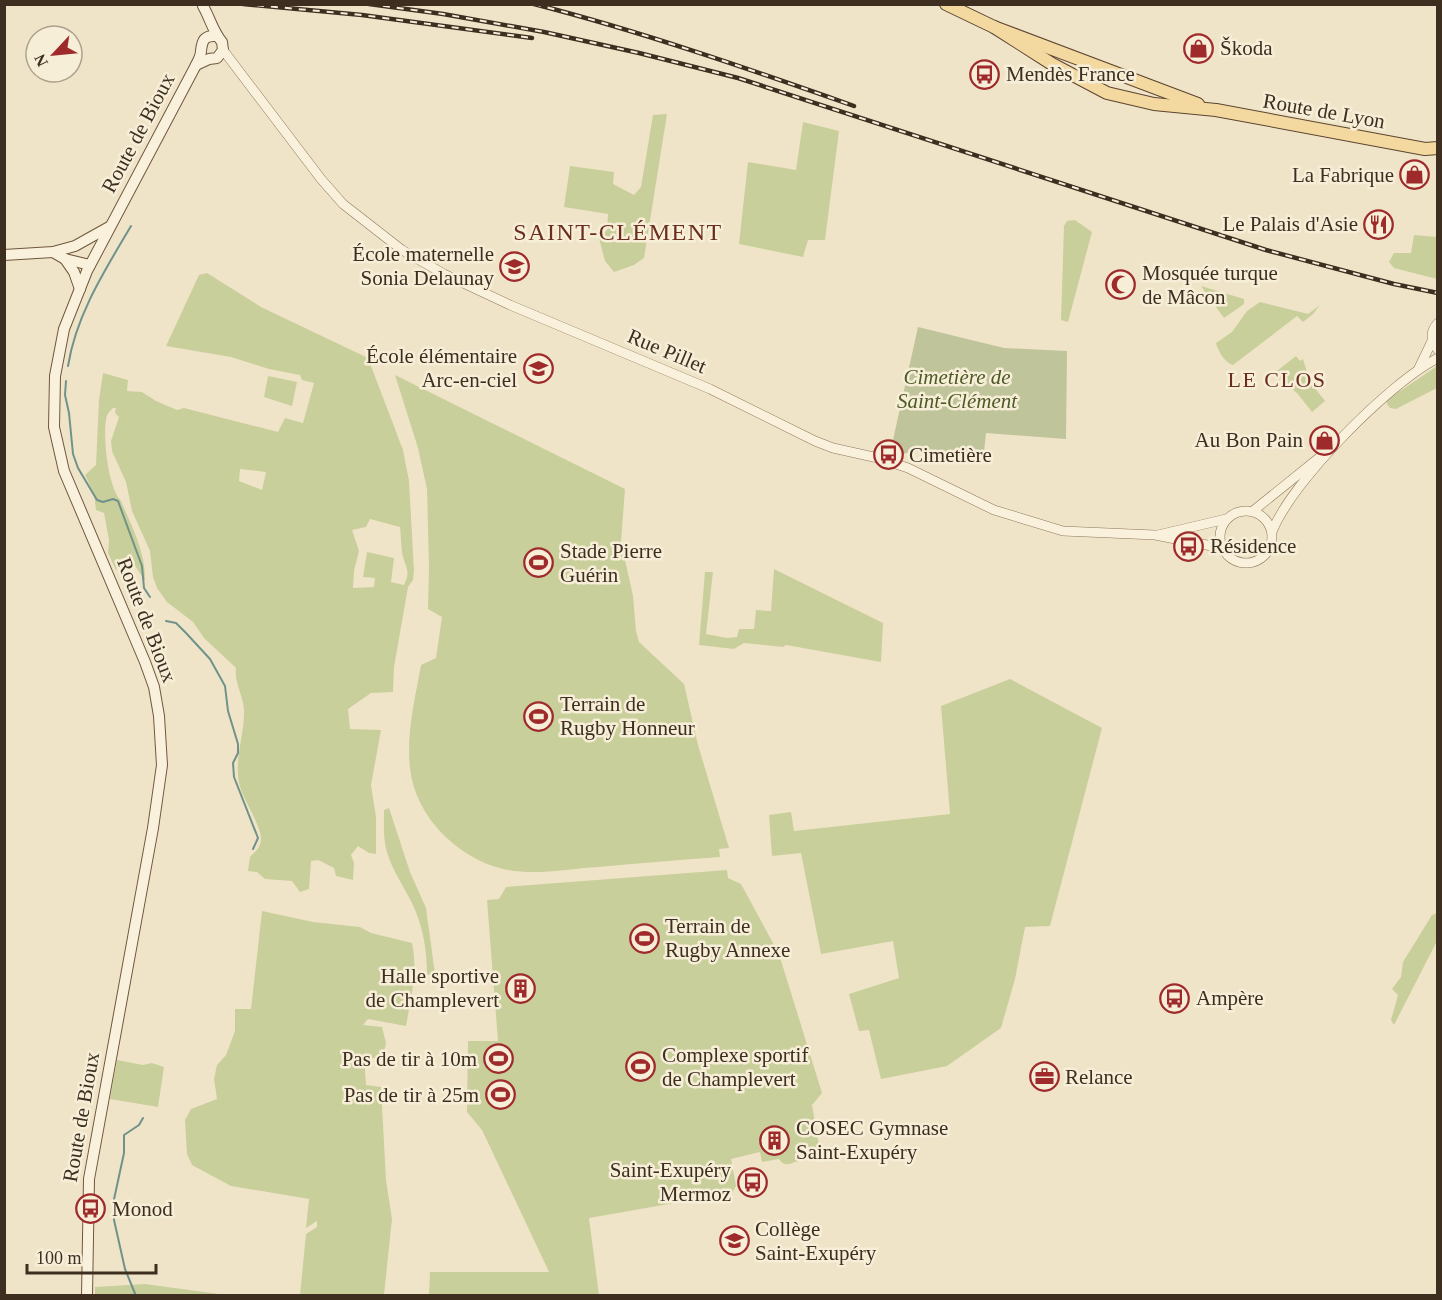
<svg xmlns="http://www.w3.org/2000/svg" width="1442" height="1300" viewBox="0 0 1442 1300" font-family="'Times New Roman',serif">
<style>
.green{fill:#c9cf9b;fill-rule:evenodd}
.cemetery{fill:#bfc49a}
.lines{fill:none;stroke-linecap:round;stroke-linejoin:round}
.stream{stroke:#6f938a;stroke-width:2}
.tertiary-casing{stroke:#8d765c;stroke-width:10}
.secondary-casing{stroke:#6f573f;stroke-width:12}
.primary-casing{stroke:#5b4430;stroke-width:14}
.tertiary{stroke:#faf1dc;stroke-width:9}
.secondary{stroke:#faf1dc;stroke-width:10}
.primary{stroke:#f3d9a0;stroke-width:12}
.rail-casing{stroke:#3d2e20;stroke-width:4.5}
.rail{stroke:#f7eed8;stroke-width:2;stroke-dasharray:7;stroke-linecap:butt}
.labels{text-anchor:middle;stroke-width:5;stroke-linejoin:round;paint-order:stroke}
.poi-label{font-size:21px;fill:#3d2e20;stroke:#f7eed8;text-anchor:start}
.street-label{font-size:21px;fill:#3d2e20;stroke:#f7eed8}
.park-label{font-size:21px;font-style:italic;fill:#4d5a26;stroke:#f7eed8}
.neighbourhood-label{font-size:22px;letter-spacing:1.5px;fill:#6b2e1e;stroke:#f7eed8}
.quarter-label{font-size:24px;letter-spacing:1.5px;fill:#6b2e1e;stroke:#f7eed8}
</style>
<rect width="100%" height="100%" fill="#f0e4c8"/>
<g class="green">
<path d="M667 114 644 258 634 265 614 272 605 261 599 238 607 230 608 214 564 207 570 166 614 172 613 184 634 195 641 187 653 115Z"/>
<path d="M803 122 839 131 825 240H808L803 257 739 244 748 162 796 170Z"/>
<path d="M1075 220 1092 232 1068 322 1061 320 1064 226 1067 221Z"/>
<path d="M1414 235 1437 237V279L1394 268 1389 262 1394 253H1411Z"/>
<path d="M207 273 261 307 368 358 403 450 409 481 414 571 413 580 408 587 394 667 393 692 371 693 348 709 350 729 381 730 371 785 376 817V854L369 853 358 846 351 855 354 863 353 880 336 876 334 868 318 860 311 861 309 889 300 892 292 881 265 879 257 872 248 871 250 857C256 851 261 847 261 838 260 823 242 798 239 783 234 758 245 734 244 709 243 695 234 682 236 668L204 638 193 622 167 602 157 588 153 577 150 551 132 511 126 482 112 451 111 441 119 417 115 413 116 408H113C110 411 106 415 106 420 103 439 108 487 121 501 132 527 146 553 145 581L132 561 116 570 108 553 109 540 104 513 96 510 94 494 85 475 96 465 99 400 103 373 128 380 127 391 142 392 156 401 177 410 184 408 278 432 285 418 303 423 314 383 302 380 300 375 269 369 231 357 166 346 199 275ZM240 469 266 472 262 490 239 481ZM370 519 400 527C401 536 401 544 402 552 404 566 412 570 404 585L391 582 394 558 367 552 363 577 375 578 374 587 353 588 354 571 359 551 352 530 366 527Z"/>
<path d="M1201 286 1244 299V304L1224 318Z"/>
<path d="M1260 302 1308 314 1320 305 1313 314 1303 322 1297 316 1233 365C1225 363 1218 351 1216 343L1232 332 1247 311Z"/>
<path d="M1296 356 1300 361 1303 359 1310 382 1325 401 1312 412 1297 393 1273 374Z"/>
<path d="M1437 366V388L1396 409 1390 408 1387 404V400Z"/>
<path d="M395 375 625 489 621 542 633 596 636 631 639 642 684 684 698 745 729 848 719 849 720 857C680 860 639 863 598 867 567 869 534 876 503 869 457 858 415 816 410 768 406 734 415 699 421 665L436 658 442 617 428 609 429 567 427 489 418 448Z"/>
<path d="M268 376 297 382 292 406 264 397Z"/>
<path d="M774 569 883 623 881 662 786 645 783 647 744 643 734 649 699 645 705 572H713L706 634 727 638 737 637 739 629H754L756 610 771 611Z"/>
<path d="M1010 679 1102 728 1050 926 1025 927 1015 979 1001 1028 947 1066 881 1079 869 1030 859 1031 849 994 899 978 893 941 821 954 801 853 772 856 769 815 791 812 794 831 950 814 941 706Z"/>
<path d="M389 808 410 872 426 908 435 974 427 975C427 950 423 926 412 903 403 885 392 870 387 852 383 839 384 823 384 810Z"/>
<path d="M727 870 728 878 741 884 779 954 822 1093 812 1105 820 1151 801 1155 802 1160C792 1162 785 1169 779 1159L762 1162 760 1152 731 1159 736 1186 732 1193 589 1218 599 1295H429L430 1272H549L482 1130 467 1112 468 1041H498L487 900 499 899 506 887Z"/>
<path d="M262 911 313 922 360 927 371 933 412 943C418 971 411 998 406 1026L368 1019 363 1025 382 1027 386 1043 383 1058H364L366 1085 381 1087 386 1180 392 1219 384 1295H300L306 1234 317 1227V1221L306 1228 309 1199 231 1186 192 1165 187 1154 185 1120 191 1109 217 1099 214 1079 217 1065 226 1055 235 1031V1009H251Z"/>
<path d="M1437 913V941L1394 1025 1391 1020 1398 995 1392 989 1401 977 1403 962 1432 915Z"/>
<path d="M117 1060 143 1065 152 1063 164 1067 158 1107 110 1099Z"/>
<path d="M145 1284 226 1295H95V1287Z"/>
</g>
<path class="cemetery" d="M918 327 1004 348 1067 351 1066 439 986 433 983 461C965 457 917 446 902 455L895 454 891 449Z"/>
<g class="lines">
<g class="stream">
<path d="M68 366C76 315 105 270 131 226"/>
<path d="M66 381 65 395 69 413 73 454 78 468 97 500 103 502 113 499 118 501 142 566 144 588 150 597"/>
<path d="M166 621 176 623 186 633 210 659 225 686 228 711 238 744V753L233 763 234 777 258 838 253 849"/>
<path d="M136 1296 125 1269 114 1220 113 1204 124 1153V1135L139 1125 143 1118"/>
</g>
<defs>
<g id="tertiary">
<path d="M223 50 321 179 343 204 402 250 444 274 510 305 710 389 815 441 833 448 878 458 908 468 994 510 1063 531 1155 535 1222 548"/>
<path d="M1438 323C1430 331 1430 341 1438 350"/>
<path d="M1419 368 1432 341"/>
<circle cx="1246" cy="537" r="26"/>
<path d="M1253 511 1320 457"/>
<path d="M1272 532C1291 482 1390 382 1438 358"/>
<path d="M1158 535 1226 519"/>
</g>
<g id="secondary">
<path d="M196 65 209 59 217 58 223 50 222 42C213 32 210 18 203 6"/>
<path d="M53 252 65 259 90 265"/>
<path d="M4 255 53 252 75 246 109 227"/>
<path d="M65 259 74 272 80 289"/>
<path d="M87 1296 89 1179 153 828 162 765 159 716 154 687 145 662 64 471 54 427 55 376 64 329 87 271 196 65C198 61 201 56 201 51 202 41 204 35 216 36"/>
</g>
<g id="primary">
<path d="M946 4 994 27 1198 104"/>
<path d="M994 27 1052 64 1107 93 1154 104 1216 110 1425 149 1438 148"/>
</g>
</defs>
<use href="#tertiary" class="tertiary-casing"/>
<use href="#secondary" class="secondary-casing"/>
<use href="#primary" class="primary-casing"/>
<use href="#tertiary" class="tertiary"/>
<use href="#secondary" class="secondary"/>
<use href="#primary" class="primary"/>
<defs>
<g id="rail">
<path d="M243 4 362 15 532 38"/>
<path d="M369 4 443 14 544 32 639 53 738 78 1266 250 1394 284 1438 293"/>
<path d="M534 4C643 32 749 69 854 106"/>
</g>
</defs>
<use href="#rail" class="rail-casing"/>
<use href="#rail" class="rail"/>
</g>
<defs>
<symbol id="shop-ring" viewBox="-11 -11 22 22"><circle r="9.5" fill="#f7eed8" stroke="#9e2a2b" stroke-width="1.5"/><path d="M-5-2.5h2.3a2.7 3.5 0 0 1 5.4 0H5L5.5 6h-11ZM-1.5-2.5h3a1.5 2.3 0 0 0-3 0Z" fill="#9e2a2b"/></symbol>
<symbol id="bus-ring" viewBox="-11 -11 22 22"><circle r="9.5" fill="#f7eed8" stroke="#9e2a2b" stroke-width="1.5"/><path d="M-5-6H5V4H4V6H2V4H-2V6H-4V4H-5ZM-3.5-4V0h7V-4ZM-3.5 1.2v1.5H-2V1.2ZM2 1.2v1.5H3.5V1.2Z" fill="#9e2a2b"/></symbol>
<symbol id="restaurant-ring" viewBox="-11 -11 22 22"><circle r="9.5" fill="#f7eed8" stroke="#9e2a2b" stroke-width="1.5"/><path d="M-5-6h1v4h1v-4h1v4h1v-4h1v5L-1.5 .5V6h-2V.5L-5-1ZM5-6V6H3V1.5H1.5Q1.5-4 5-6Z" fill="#9e2a2b"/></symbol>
<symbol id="school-ring" viewBox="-11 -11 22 22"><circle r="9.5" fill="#f7eed8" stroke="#9e2a2b" stroke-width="1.5"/><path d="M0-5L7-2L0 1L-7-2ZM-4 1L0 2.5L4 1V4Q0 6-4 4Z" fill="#9e2a2b"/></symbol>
<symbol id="mosque-ring" viewBox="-11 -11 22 22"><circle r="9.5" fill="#f7eed8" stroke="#9e2a2b" stroke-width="1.5"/><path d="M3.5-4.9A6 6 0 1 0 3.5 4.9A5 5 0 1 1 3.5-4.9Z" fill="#9e2a2b"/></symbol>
<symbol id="stadium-ring" viewBox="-11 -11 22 22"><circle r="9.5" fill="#f7eed8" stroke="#9e2a2b" stroke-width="1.5"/><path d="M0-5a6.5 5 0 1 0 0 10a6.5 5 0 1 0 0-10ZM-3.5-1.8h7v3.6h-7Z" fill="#9e2a2b"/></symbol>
<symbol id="building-ring" viewBox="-11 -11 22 22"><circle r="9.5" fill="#f7eed8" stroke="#9e2a2b" stroke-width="1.5"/><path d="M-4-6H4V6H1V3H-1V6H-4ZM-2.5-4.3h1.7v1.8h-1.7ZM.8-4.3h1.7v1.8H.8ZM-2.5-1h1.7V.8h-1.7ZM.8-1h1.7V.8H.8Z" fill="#9e2a2b"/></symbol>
<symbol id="office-ring" viewBox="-11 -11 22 22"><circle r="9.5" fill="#f7eed8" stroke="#9e2a2b" stroke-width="1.5"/><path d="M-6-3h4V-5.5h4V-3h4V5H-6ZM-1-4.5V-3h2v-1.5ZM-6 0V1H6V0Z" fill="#9e2a2b"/></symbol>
</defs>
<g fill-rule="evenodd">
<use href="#shop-ring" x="1182" y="32" width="33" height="33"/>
<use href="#bus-ring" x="968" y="58" width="33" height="33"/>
<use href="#shop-ring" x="1398" y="158" width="33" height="33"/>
<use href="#restaurant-ring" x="1362" y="208" width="33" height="33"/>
<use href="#school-ring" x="498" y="250" width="33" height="33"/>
<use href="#mosque-ring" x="1104" y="268" width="33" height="33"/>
<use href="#school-ring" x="522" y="352" width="33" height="33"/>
<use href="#shop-ring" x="1308" y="424" width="33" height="33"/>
<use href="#bus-ring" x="872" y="438" width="33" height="33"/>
<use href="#bus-ring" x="1172" y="530" width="33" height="33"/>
<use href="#stadium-ring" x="522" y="546" width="33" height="33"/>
<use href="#stadium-ring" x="522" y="700" width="33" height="33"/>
<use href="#stadium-ring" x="628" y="922" width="33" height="33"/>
<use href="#building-ring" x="504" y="972" width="33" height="33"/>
<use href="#bus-ring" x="1158" y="982" width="33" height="33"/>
<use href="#stadium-ring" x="482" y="1042" width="33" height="33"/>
<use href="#stadium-ring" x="624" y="1050" width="33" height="33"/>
<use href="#office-ring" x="1028" y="1060" width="33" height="33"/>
<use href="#stadium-ring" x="484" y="1078" width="33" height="33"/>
<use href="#building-ring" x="758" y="1124" width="33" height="33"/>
<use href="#bus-ring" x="736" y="1166" width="33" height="33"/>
<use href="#bus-ring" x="74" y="1192" width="33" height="33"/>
<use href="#school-ring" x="718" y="1224" width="33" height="33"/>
</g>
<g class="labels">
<g class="poi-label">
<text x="1220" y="55">Škoda</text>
<text x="1006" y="81">Mendès France</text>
<text x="1394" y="182" text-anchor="end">La Fabrique</text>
<text x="1358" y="231" text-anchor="end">Le Palais d'Asie</text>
<text x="494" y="261" text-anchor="end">École maternelle<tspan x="494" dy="24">Sonia Delaunay</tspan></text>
<text x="1142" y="280">Mosquée turque<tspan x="1142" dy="24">de Mâcon</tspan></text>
<text x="517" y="363" text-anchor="end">École élémentaire<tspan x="517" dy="24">Arc-en-ciel</tspan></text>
<text x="1303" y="447" text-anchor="end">Au Bon Pain</text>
<text x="909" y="462">Cimetière</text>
<text x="1210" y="553">Résidence</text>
<text x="560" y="558">Stade Pierre<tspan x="560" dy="24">Guérin</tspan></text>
<text x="560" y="711">Terrain de<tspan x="560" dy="24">Rugby Honneur</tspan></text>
<text x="665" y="933">Terrain de<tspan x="665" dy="24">Rugby Annexe</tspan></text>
<text x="499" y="983" text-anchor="end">Halle sportive<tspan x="499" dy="24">de Champlevert</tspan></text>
<text x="1196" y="1005">Ampère</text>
<text x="662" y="1062">Complexe sportif<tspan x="662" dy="24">de Champlevert</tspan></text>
<text x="477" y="1066" text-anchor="end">Pas de tir à 10m</text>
<text x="1065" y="1084">Relance</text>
<text x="479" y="1102" text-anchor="end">Pas de tir à 25m</text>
<text x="796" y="1135">COSEC Gymnase<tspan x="796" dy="24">Saint-Exupéry</tspan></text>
<text x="731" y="1177" text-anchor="end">Saint-Exupéry<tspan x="731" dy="24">Mermoz</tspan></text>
<text x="112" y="1216">Monod</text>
<text x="755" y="1236">Collège<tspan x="755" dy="24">Saint-Exupéry</tspan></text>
</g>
<g class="street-label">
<text transform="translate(1324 111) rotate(10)" y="7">Route de Lyon</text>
<text transform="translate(138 133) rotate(-62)" y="7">Route de Bioux</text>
<text transform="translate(667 351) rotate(23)" y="7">Rue Pillet</text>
<text transform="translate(147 620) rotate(69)" y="7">Route de Bioux</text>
<text transform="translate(81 1117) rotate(-80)" y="7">Route de Bioux</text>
</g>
<g class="park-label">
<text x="957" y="384">Cimetière de<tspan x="957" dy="24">Saint-Clément</tspan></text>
</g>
<g class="neighbourhood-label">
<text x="1277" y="387">LE CLOS</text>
</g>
<g class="quarter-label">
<text x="618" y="240">SAINT-CLÉMENT</text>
</g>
</g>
<rect width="1442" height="1300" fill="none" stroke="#3d2e20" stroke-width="12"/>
<g transform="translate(54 54) rotate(244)"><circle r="28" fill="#f7eed8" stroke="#ada18e" stroke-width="1.5"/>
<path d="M0-4.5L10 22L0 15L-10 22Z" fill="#9e2a2b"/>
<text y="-9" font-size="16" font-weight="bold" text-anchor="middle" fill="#3d2e20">N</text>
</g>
<path d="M27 1264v9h129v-9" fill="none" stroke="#3d2e20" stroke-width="3"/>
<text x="36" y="1264" font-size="18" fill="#3d2e20" stroke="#f7eed8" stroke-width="4.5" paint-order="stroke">100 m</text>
</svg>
